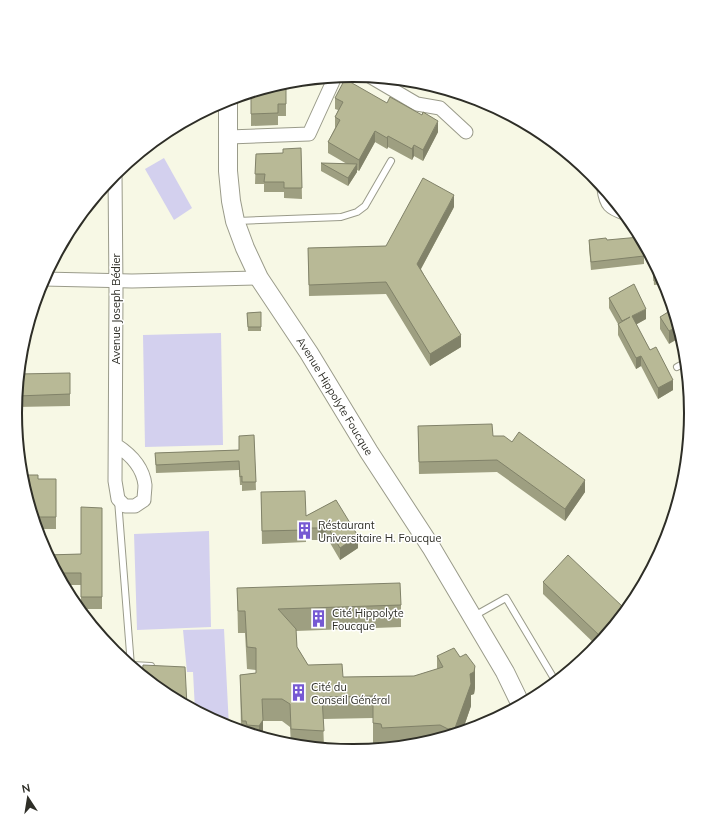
<svg xmlns="http://www.w3.org/2000/svg" width="706" height="826" viewBox="0 0 706 826" font-family="Mulish,sans-serif">
<style>
.green{fill:#d3d0ee}
.lines{fill:none;stroke-linecap:round;stroke-linejoin:round}
.lane-casing{stroke:#9a9b8a;stroke-width:8}
.street-casing{stroke:#9a9b8a;stroke-width:15}
.secondary-casing{stroke:#9a9b8a;stroke-width:20}
.lane{stroke:#fff;stroke-width:6}
.street{stroke:#fff;stroke-width:13}
.secondary{stroke:#fff;stroke-width:18}
.wall{fill:#9e9f81}
.shaded-wall{fill:#818269}
.building{fill:#b8b996;stroke:#818269}
.labels{text-anchor:middle;stroke-width:3;stroke-linejoin:round;paint-order:stroke}
.street-label{font-size:11px;fill:#2e2e27;stroke:#fff}
.poi-label{font-size:11px;fill:#2e2e27;stroke:#fff;text-anchor:start}
.rim{fill:none;stroke:#2e2e27;stroke-width:2}
</style>
<rect width="100%" height="100%" fill="#f7f8e5"/>
<g class="green">
<path d="M164 158 192 208 174 220 145 169Z"/>
<path d="M221 333 223 445 145 447 143 335Z"/>
<path d="M209 531 211 627 137 630 134 534Z"/>
<path d="M224 629 229 727 219 723V720H214L195 710 193 672H187L183 630Z"/>
</g>
<g class="lines">
<defs>
<g id="lane">
<path d="M237 221 341 217 357 212 365 206 391 161"/>
<path d="M677 367 686 362"/>
<path d="M118 500 131 666"/>
<path d="M474 616 506 598 556 682"/>
<path d="M132 665 151 666"/>
</g>
<g id="street">
<path d="M371 77 417 104 440 108 466 132"/>
<path d="M229 137 309 134 335 77"/>
<path d="M115 173 116 291 115 481 118 499 125 506H135L144 500C144 495 145 490 145 485 143 467 130 454 116 445"/>
<path d="M604 189C606 205 610 208 624 213"/>
<path d="M43 279 132 281 259 278"/>
</g>
<g id="secondary">
<path id="s1" d="M228 99V171L231 201 235 221 245 248 259 278 309 353 369 452 431 547 505 672 521 705"/>
</g>
</defs>
<use href="#lane" class="lane-casing"/>
<use href="#street" class="street-casing"/>
<use href="#secondary" class="secondary-casing"/>
<use href="#lane" class="lane"/>
<use href="#street" class="street"/>
<use href="#secondary" class="secondary"/>
</g>
<g class="wall">
<path d="M286 82V116H278V125L251 126V94H258Z"/>
<path d="M421 82 442 89 440 93Z"/>
<path d="M335 98 438 132 423 161 414 156 412 160 388 147 387 149 375 142 359 171 357 170V172L348 186 321 171V163L347 164 328 153V142L335 128V117L338 110 335 109Z"/>
<path d="M301 148 302 199 284 198V192H264V184H255L256 154 283 153Z"/>
<path d="M454 207 421 269 461 347 430 366 386 294 309 296 308 248 386 246Z"/>
<path d="M589 240 644 256V264L591 270 589 248Z"/>
<path d="M653 267H656L666 284 654 285Z"/>
<path d="M609 298 646 319 636 324 650 350 673 390 658 399 641 366 636 369 618 335V324L609 308Z"/>
<path d="M673 309 669 344 660 329V317Z"/>
<path d="M261 312V331H248L247 313Z"/>
<path d="M19 374 70 394V406L16 407Z"/>
<path d="M418 426 493 436 585 492 565 521 497 472 419 474Z"/>
<path d="M254 435 256 490 242 491V485H240L239 470 156 473 155 453 239 450Z"/>
<path d="M21 479H56V529H37Z"/>
<path d="M261 492 306 516 336 500 358 548 340 560 326 536 318 540H306V542L262 544Z"/>
<path d="M102 508V609H81V585H64L47 555 81 554Z"/>
<path d="M543 582 623 615 597 646 543 594Z"/>
<path d="M237 588 401 605V627L296 631 297 647 308 665 343 677 414 676 437 669V656L475 688 474 694 471 695V706L462 732 419 745 381 748V746H373V718L323 719 324 748 291 745 290 727 282 721H263V737L241 731 240 675 256 673V670L247 669 245 633H238Z"/>
</g>
<g class="shaded-wall">
<path d="M440 88 442 89 440 93Z"/>
<path d="M438 121V132L423 161V150Z"/>
<path d="M375 131V142L359 171V160Z"/>
<path d="M388 136V147L387 149V138Z"/>
<path d="M414 145V156L412 160V149Z"/>
<path d="M357 164V172L348 186V178Z"/>
<path d="M454 195V207L417 276V264Z"/>
<path d="M646 309V319L632 327V316Z"/>
<path d="M678 326 681 337 669 344V331Z"/>
<path d="M461 335V347L430 366V354Z"/>
<path d="M641 356V366L636 369V358Z"/>
<path d="M673 380V390L658 399V388Z"/>
<path d="M585 480V492L565 521V509Z"/>
<path d="M326 524V536L318 540V528Z"/>
<path d="M358 536V548L340 560V548Z"/>
<path d="M623 607V615L616 623V614Z"/>
<path d="M475 666V688L474 694 471 695V706L462 732 448 736V729L470 674Z"/>
<path d="M263 720V737L259 736V726Z"/>
</g>
<g class="building">
<path d="M345 79 387 103 390 97 422 115 423 112 438 121 423 150 414 145 412 149 388 136 387 138 375 131 359 160 328 142 340 120 335 117 343 102 335 98Z"/>
<path d="M286 82V104H278V113L251 114V94H259V90Z"/>
<path d="M301 148 302 188H284V182H264L265 174H255L256 154 283 153V149Z"/>
<path d="M321 163 357 164 348 178Z"/>
<path d="M423 178 454 195 417 264 461 335 430 354 386 282 309 285 308 248 386 246Z"/>
<path d="M640 237 642 241 644 256 591 262 589 240 606 238 607 240Z"/>
<path d="M653 267H656L663 280 654 281Z"/>
<path d="M634 284 646 309 632 316 650 350 656 347 673 380 658 388 641 356 636 358 618 324 630 317 622 321 609 298Z"/>
<path d="M673 309 678 326 669 331 660 317Z"/>
<path d="M261 312V327H248L247 313Z"/>
<path d="M70 373V394L17 396 19 374Z"/>
<path d="M492 424 493 436H504L512 442 519 432 585 480 565 509 497 460 419 462 418 426Z"/>
<path d="M254 435 256 482H242V476L240 477 239 461 156 465 155 453 239 450V436Z"/>
<path d="M21 475H38V479H56V517H33L21 479Z"/>
<path d="M305 491 306 516 336 500 358 536 340 548 326 524 318 528H306V530L262 531 261 492Z"/>
<path d="M81 507 102 508V597H81V573H57L47 555 81 554Z"/>
<path d="M568 555 623 607 616 614 619 619 601 641 600 636 543 582Z"/>
<path d="M400 583 401 605 278 609 296 629 297 647 308 665 342 664 343 677 414 676 443 667 437 656 454 648 460 657 466 654 475 666 474 672 470 674 471 684 455 728 448 729 440 725 382 728 381 724 373 723V696L322 697 324 731 291 729 290 704 282 699H262L263 720 259 726 247 725 246 721H242L240 675 256 673V648L247 647 245 611H238L237 588Z"/>
<path d="M143 665 185 667 187 706 165 694 142 675Z"/>
</g>
<defs>
<symbol id="building-bare" viewBox="-9 -9 18 18"><path d="M-4-6H4V6H1V3H-1V6H-4ZM-2.5-4.3h1.7v1.8h-1.7ZM.8-4.3h1.7v1.8H.8ZM-2.5-1h1.7V.8h-1.7ZM.8-1h1.7V.8H.8Z" fill="#7659d3" stroke="#fff" stroke-width="2.5" paint-order="stroke"/></symbol>
</defs>
<g fill-rule="evenodd">
<use href="#building-bare" x="292" y="518" width="25" height="25"/>
<use href="#building-bare" x="306" y="606" width="25" height="25"/>
<use href="#building-bare" x="286" y="680" width="25" height="25"/>
</g>
<g class="labels">
<g class="street-label">
<text transform="translate(116 309) rotate(-90)" y="4">Avenue Joseph Bédier</text>
<text dy="4" stroke="none"><textPath href="#s1" startOffset="325">Avenue Hippolyte Foucque</textPath></text>
</g>
<g class="poi-label">
<text x="318" y="529">Réstaurant<tspan x="318" dy="13">Universitaire H. Foucque</tspan></text>
<text x="332" y="617">Cité Hippolyte<tspan x="332" dy="13">Foucque</tspan></text>
<text x="311" y="691">Cité du<tspan x="311" dy="13">Conseil Général</tspan></text>
</g>
</g>
<path d="M0 0H706V826H0ZM22 413a331 331 0 1 1 662 0a331 331 0 1 1-662 0Z" fill="#fff" fill-rule="evenodd"/>
<path class="rim" d="M22 413a331 331 0 1 1 662 0a331 331 0 1 1-662 0Z"/>
<g transform="translate(28 798) rotate(348)" stroke="#ffffff" stroke-width="3" paint-order="stroke">
<path d="M0-3L7 15L0 10L-7 15Z" fill="#2e2e27"/>
<text y="-6" font-size="11" font-weight="bold" text-anchor="middle" fill="#2e2e27">N</text>
</g>
</svg>
